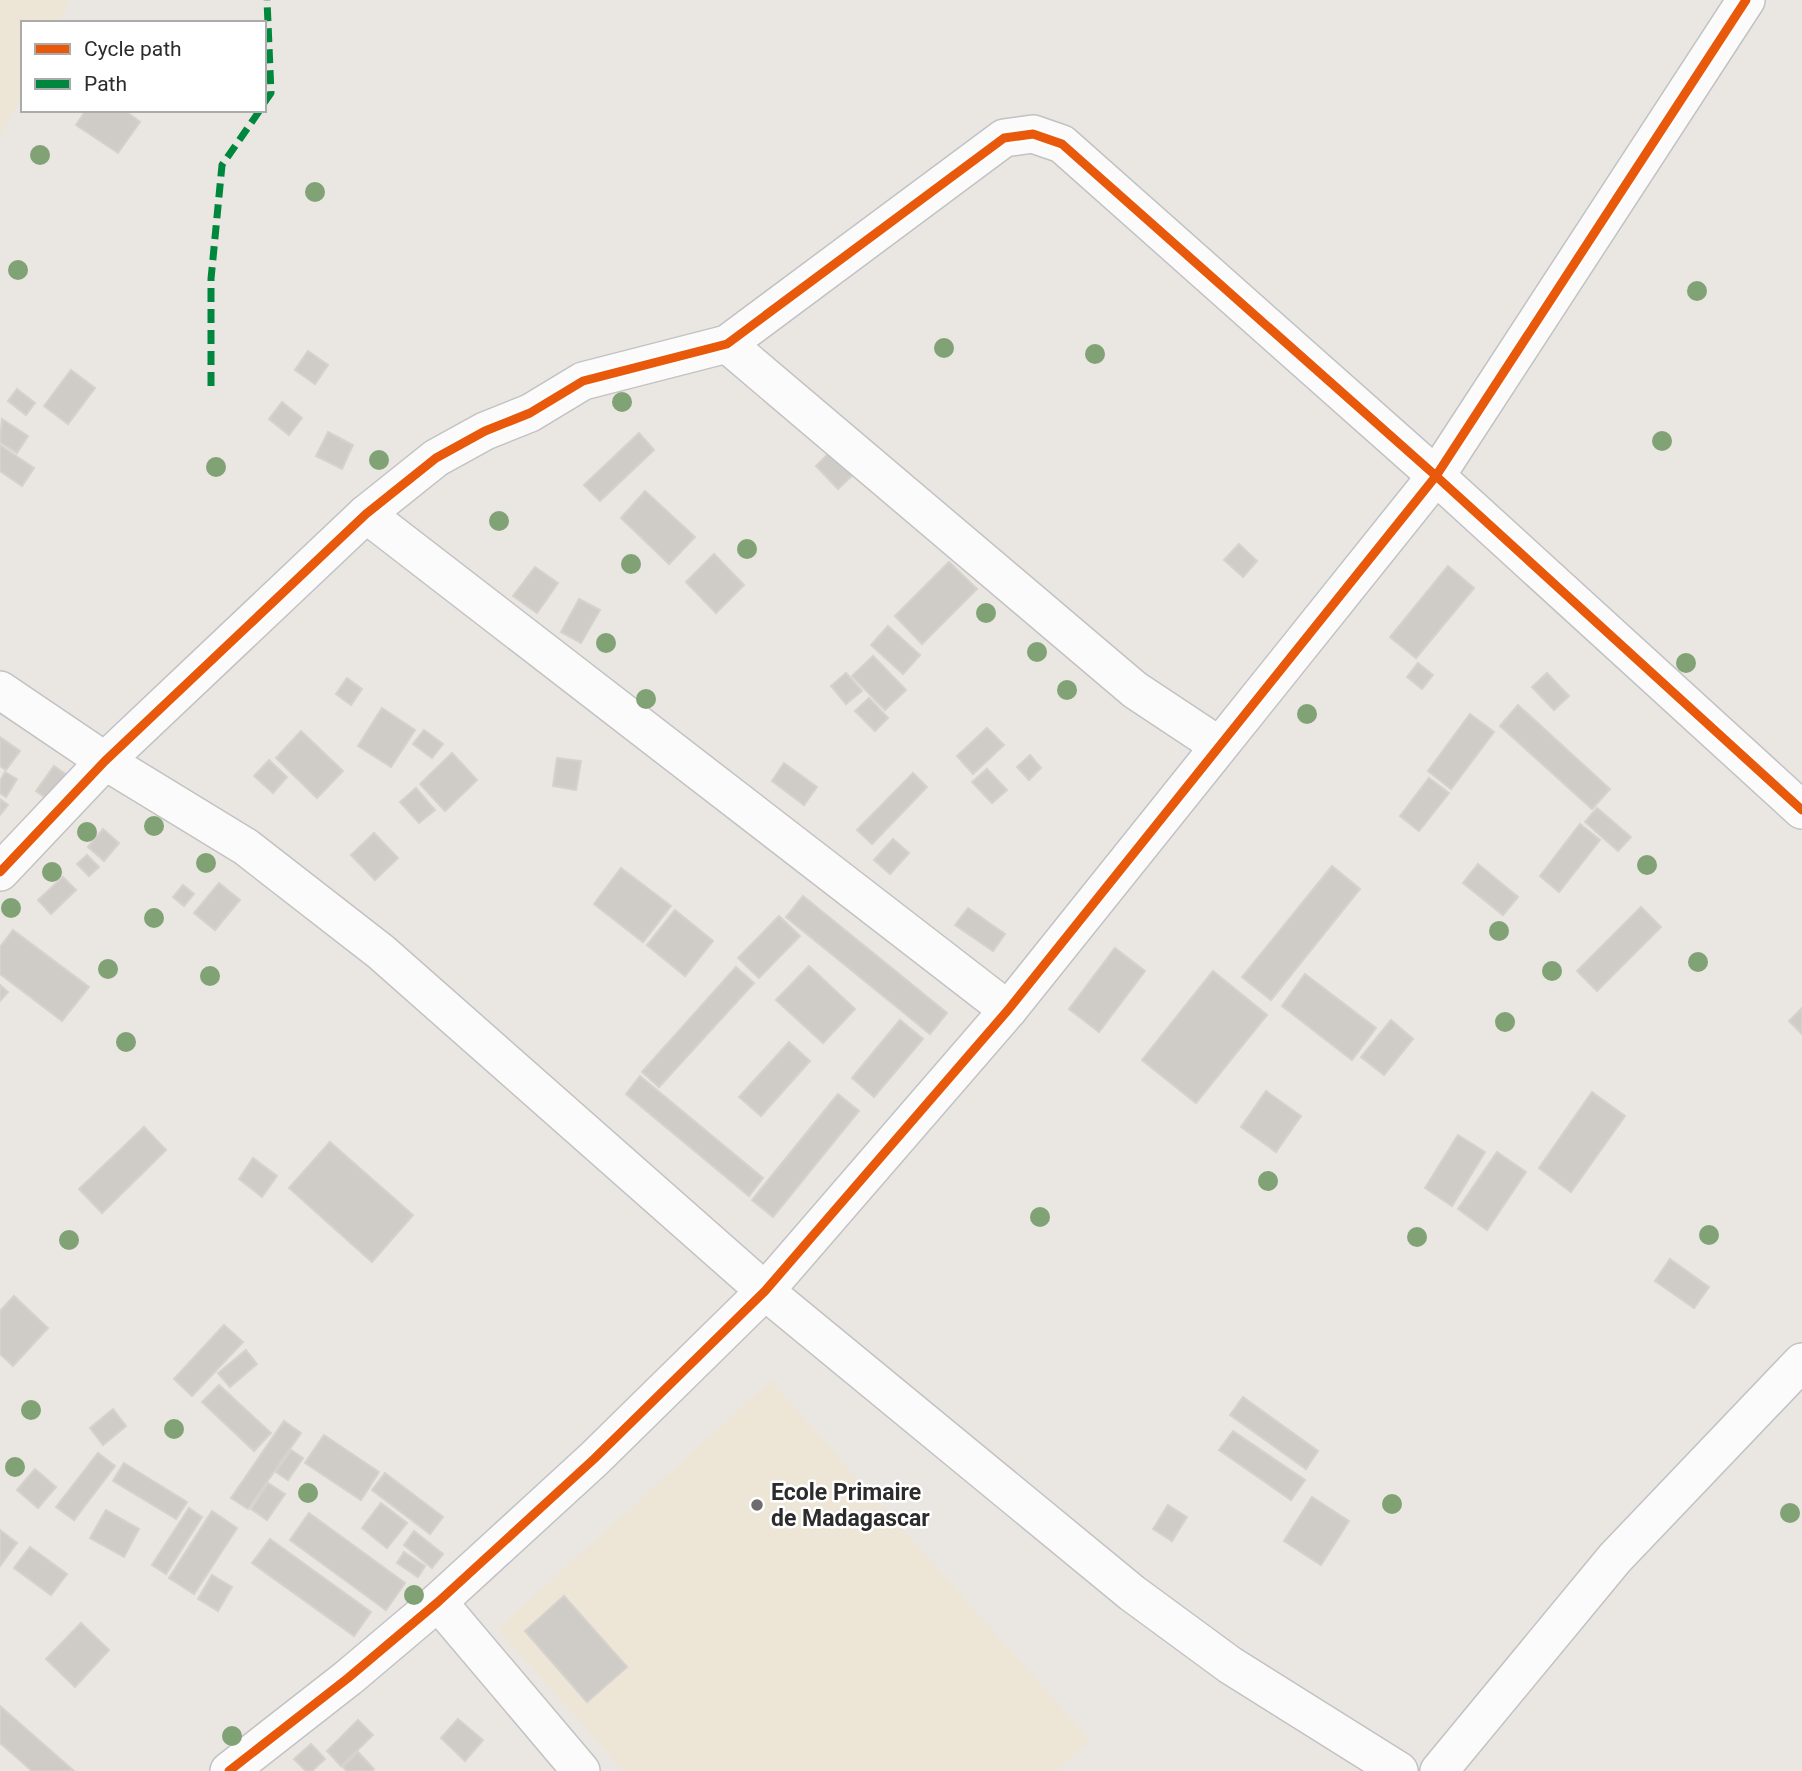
<svg xmlns="http://www.w3.org/2000/svg" width="1802" height="1771" viewBox="0 0 1802 1771" font-family="Roboto,sans-serif">
<style>
.education{fill:#ede5d6}
.building{fill:#cfccc8;stroke:#d5d2ce;stroke-width:2}
.lines{fill:none;stroke-linecap:round;stroke-linejoin:round}
.minor-casing{stroke:#c3c2c3;stroke-width:40}
.minor{stroke:#fcfbfb;stroke-width:37}
.quiet{stroke:#00873e;stroke-width:7;stroke-dasharray:14 7;stroke-linecap:butt}
.cycleway-casing{stroke:#fff;stroke-width:13}
.cycleway{stroke:#e8590c;stroke-width:9}
.tree{fill:#80a274}
.poi-dot{fill:#6e6d6c;stroke:#fff;stroke-width:2.5}
.labels{text-anchor:middle;stroke-width:5;stroke-linejoin:round;paint-order:stroke}
.poi-label{font-size:23px;font-weight:bold;fill:#2c2c2c;stroke:#fff;text-anchor:start}
</style>
<rect width="100%" height="100%" fill="#eae6e2"/>
<g class="education">
<path d="M0 0H70L58 23H23V93L0 137Z"/>
<path d="M771 1381 1090 1740 1056 1771H624L497 1629Z"/>
</g>
<g class="building">
<path d="M86 110H124L140 122 118 153 76 125Z"/>
<path d="M308 351 328 365 315 384 295 370Z"/>
<path d="M71 370 95 388 68 424 44 406Z"/>
<path d="M17 389 35 403 26 415 8 401Z"/>
<path d="M282 402 302 418 289 435 269 419Z"/>
<path d="M2 419 28 436 17 453 0 442Z"/>
<path d="M328 432 353 445 342 469 316 456Z"/>
<path d="M639 433 654 450 600 501 584 485Z"/>
<path d="M0 445 34 468 22 486 0 471Z"/>
<path d="M835 447 858 470 838 489 816 466Z"/>
<path d="M645 491 695 537 669 564 621 518Z"/>
<path d="M1239 544 1257 561 1243 577 1224 560Z"/>
<path d="M714 554 744 585 716 613 686 582Z"/>
<path d="M949 562 977 589 922 644 895 616Z"/>
<path d="M1448 566 1474 588 1416 658 1390 637Z"/>
<path d="M535 567 558 583 537 613 513 596Z"/>
<path d="M579 599 600 610 581 643 561 632Z"/>
<path d="M888 626 920 655 903 674 871 645Z"/>
<path d="M873 656 906 690 885 710 852 676Z"/>
<path d="M1418 663 1433 675 1422 689 1407 677Z"/>
<path d="M846 673 862 691 846 704 831 686Z"/>
<path d="M1547 673 1569 696 1554 710 1532 687Z"/>
<path d="M347 678 362 689 351 705 336 694Z"/>
<path d="M869 698 888 718 875 731 855 711Z"/>
<path d="M1518 705 1610 789 1592 809 1500 726Z"/>
<path d="M382 708 415 730 391 767 358 746Z"/>
<path d="M1470 714 1494 732 1451 789 1428 771Z"/>
<path d="M987 728 1004 745 973 774 957 756Z"/>
<path d="M424 730 443 744 432 758 413 744Z"/>
<path d="M301 731 343 771 317 798 276 758Z"/>
<path d="M0 737 20 751 6 770 0 766Z"/>
<path d="M452 753 477 780 445 811 420 784Z"/>
<path d="M1030 755 1041 768 1029 780 1017 767Z"/>
<path d="M557 758 581 761 576 790 553 786Z"/>
<path d="M269 760 287 777 273 793 254 776Z"/>
<path d="M784 763 817 787 804 805 772 781Z"/>
<path d="M54 766 67 775 49 800 36 791Z"/>
<path d="M987 769 1007 790 992 803 972 782Z"/>
<path d="M5 772 17 779 6 797 0 793V781Z"/>
<path d="M913 773 927 787 872 844 857 830Z"/>
<path d="M1429 778 1449 793 1419 831 1400 816Z"/>
<path d="M416 788 435 810 419 823 400 802Z"/>
<path d="M0 799 8 805 0 815Z"/>
<path d="M1597 808 1631 837 1618 851 1585 822Z"/>
<path d="M1580 824 1600 840 1559 892 1540 876Z"/>
<path d="M103 829 119 843 104 861 88 847Z"/>
<path d="M374 833 398 858 375 880 351 855Z"/>
<path d="M893 839 909 853 890 874 874 860Z"/>
<path d="M87 855 99 867 89 876 77 864Z"/>
<path d="M1478 864 1518 897 1503 915 1463 883Z"/>
<path d="M1332 866 1360 889 1271 1000 1242 977Z"/>
<path d="M621 868 671 906 643 942 594 904Z"/>
<path d="M63 877 76 890 51 914 38 900Z"/>
<path d="M219 883 240 900 215 930 194 913Z"/>
<path d="M183 885 194 894 184 906 173 897Z"/>
<path d="M803 896 947 1013 930 1034 786 917Z"/>
<path d="M1641 907 1661 927 1597 991 1577 971Z"/>
<path d="M968 908 1005 934 993 951 955 925Z"/>
<path d="M675 910 713 941 685 976 647 945Z"/>
<path d="M779 916 800 936 759 978 738 958Z"/>
<path d="M13 930 89 987 62 1021 0 974V947Z"/>
<path d="M1115 948 1145 971 1099 1032 1069 1009Z"/>
<path d="M809 966 855 1009 823 1043 776 1000Z"/>
<path d="M736 967 754 983 659 1087 642 1072Z"/>
<path d="M1213 971 1267 1015 1196 1103 1142 1060Z"/>
<path d="M1305 974 1376 1028 1352 1060 1282 1006Z"/>
<path d="M0 985 8 992 0 1001Z"/>
<path d="M1802 1008V1034L1789 1021Z"/>
<path d="M900 1020 923 1039 874 1097 852 1078Z"/>
<path d="M1391 1020 1413 1039 1384 1075 1361 1057Z"/>
<path d="M789 1042 810 1061 761 1116 739 1097Z"/>
<path d="M640 1076 763 1178 749 1196 626 1094Z"/>
<path d="M1266 1091 1301 1116 1276 1152 1241 1127Z"/>
<path d="M1592 1092 1625 1116 1571 1192 1539 1168Z"/>
<path d="M838 1094 859 1111 773 1217 752 1200Z"/>
<path d="M144 1127 166 1150 102 1213 79 1189Z"/>
<path d="M1458 1135 1485 1152 1452 1206 1425 1188Z"/>
<path d="M330 1142 413 1215 372 1262 289 1188Z"/>
<path d="M1497 1152 1526 1172 1487 1230 1458 1209Z"/>
<path d="M253 1158 277 1176 262 1197 239 1179Z"/>
<path d="M1670 1259 1709 1287 1694 1308 1655 1281Z"/>
<path d="M14 1296 48 1328 13 1366 0 1354V1311Z"/>
<path d="M224 1325 243 1342 192 1396 174 1379Z"/>
<path d="M246 1350 257 1364 230 1387 218 1373Z"/>
<path d="M219 1385 271 1433 254 1451 202 1402Z"/>
<path d="M1243 1397 1318 1451 1306 1469 1230 1415Z"/>
<path d="M113 1409 126 1426 103 1445 90 1428Z"/>
<path d="M284 1421 301 1433 248 1509 231 1498Z"/>
<path d="M1233 1431 1305 1480 1291 1500 1219 1450Z"/>
<path d="M324 1435 379 1472 361 1500 305 1463Z"/>
<path d="M291 1450 303 1458 288 1480 276 1472Z"/>
<path d="M98 1453 115 1466 74 1520 56 1507Z"/>
<path d="M124 1463 187 1502 176 1519 113 1481Z"/>
<path d="M35 1469 56 1487 38 1508 17 1490Z"/>
<path d="M385 1473 443 1517 430 1534 372 1490Z"/>
<path d="M268 1483 285 1494 267 1520 251 1509Z"/>
<path d="M1312 1497 1349 1521 1321 1565 1284 1541Z"/>
<path d="M381 1503 407 1523 387 1548 362 1528Z"/>
<path d="M1168 1505 1187 1517 1172 1541 1153 1529Z"/>
<path d="M189 1508 202 1517 166 1574 152 1565Z"/>
<path d="M106 1510 139 1529 124 1557 90 1538Z"/>
<path d="M212 1511 237 1528 194 1594 169 1578Z"/>
<path d="M309 1513 405 1583 386 1610 290 1540Z"/>
<path d="M0 1530 17 1543 0 1566Z"/>
<path d="M414 1531 443 1554 432 1568 404 1545Z"/>
<path d="M270 1539 371 1612 354 1636 252 1563Z"/>
<path d="M30 1547 67 1574 51 1595 14 1568Z"/>
<path d="M404 1552 425 1566 418 1577 397 1563Z"/>
<path d="M212 1575 232 1587 218 1611 198 1599Z"/>
<path d="M564 1596 627 1667 587 1702 525 1631Z"/>
<path d="M81 1623 109 1650 75 1687 46 1659Z"/>
<path d="M0 1706 74 1771H32L0 1743Z"/>
<path d="M458 1719 483 1740 465 1761 441 1738Z"/>
<path d="M358 1720 373 1735 341 1766 327 1751Z"/>
<path d="M311 1744 325 1759 312 1771H306L294 1759Z"/>
<path d="M358 1752 374 1769 372 1771H347L343 1767Z"/>
</g>
<g class="lines">
<defs>
<g id="minor">
<path d="M727 344 1135 690 1218 745"/>
<path d="M366 514 1008 1010"/>
<path d="M0 690 105 761 246 847 381 952 765 1291 1132 1593 1230 1665 1399 1771"/>
<path d="M0 872 105 761 366 514 436 458 485 431 530 413 583 381 727 344 1004 138 1033 134 1062 144 1436 476 1802 810"/>
<path d="M438 1602 581 1771"/>
<path d="M229 1771 348 1678 438 1602 594 1459 765 1291 1008 1010 1436 476 1746 0"/>
<path d="M1439 1771 1615 1558 1802 1362"/>
</g>
</defs>
<use href="#minor" class="minor-casing"/>
<use href="#minor" class="minor"/>
<g class="quiet">
<path d="M264 103 271 93 267 0"/>
<path d="M211 386V279L222 165 260 110"/>
</g>
<defs>
<g id="cycleway">
<path d="M0 872 105 761 366 514 436 458 485 431 530 413 583 381 727 344 1004 138 1033 134 1062 144 1436 476 1802 810"/>
<path d="M229 1771 348 1678 438 1602 594 1459 765 1291 1008 1010 1436 476 1746 0"/>
</g>
</defs>
<use href="#cycleway" class="cycleway-casing"/>
<use href="#cycleway" class="cycleway"/>
</g>
<g class="tree">
<circle cx="40" cy="155" r="10"/>
<circle cx="315" cy="192" r="10"/>
<circle cx="18" cy="270" r="10"/>
<circle cx="1697" cy="291" r="10"/>
<circle cx="944" cy="348" r="10"/>
<circle cx="1095" cy="354" r="10"/>
<circle cx="622" cy="402" r="10"/>
<circle cx="1662" cy="441" r="10"/>
<circle cx="379" cy="460" r="10"/>
<circle cx="216" cy="467" r="10"/>
<circle cx="499" cy="521" r="10"/>
<circle cx="747" cy="549" r="10"/>
<circle cx="631" cy="564" r="10"/>
<circle cx="986" cy="613" r="10"/>
<circle cx="606" cy="643" r="10"/>
<circle cx="1037" cy="652" r="10"/>
<circle cx="1686" cy="663" r="10"/>
<circle cx="1067" cy="690" r="10"/>
<circle cx="646" cy="699" r="10"/>
<circle cx="1307" cy="714" r="10"/>
<circle cx="154" cy="826" r="10"/>
<circle cx="87" cy="832" r="10"/>
<circle cx="206" cy="863" r="10"/>
<circle cx="1647" cy="865" r="10"/>
<circle cx="52" cy="872" r="10"/>
<circle cx="11" cy="908" r="10"/>
<circle cx="154" cy="918" r="10"/>
<circle cx="1499" cy="931" r="10"/>
<circle cx="1698" cy="962" r="10"/>
<circle cx="108" cy="969" r="10"/>
<circle cx="1552" cy="971" r="10"/>
<circle cx="210" cy="976" r="10"/>
<circle cx="1505" cy="1022" r="10"/>
<circle cx="126" cy="1042" r="10"/>
<circle cx="1268" cy="1181" r="10"/>
<circle cx="1040" cy="1217" r="10"/>
<circle cx="1709" cy="1235" r="10"/>
<circle cx="1417" cy="1237" r="10"/>
<circle cx="69" cy="1240" r="10"/>
<circle cx="31" cy="1410" r="10"/>
<circle cx="174" cy="1429" r="10"/>
<circle cx="15" cy="1467" r="10"/>
<circle cx="308" cy="1493" r="10"/>
<circle cx="1392" cy="1504" r="10"/>
<circle cx="1790" cy="1513" r="10"/>
<circle cx="414" cy="1595" r="10"/>
<circle cx="232" cy="1736" r="10"/>
</g>
<circle class="poi-dot" cx="757" cy="1505" r="7"/>
<g class="labels">
<g class="poi-label">
<text x="771" y="1500">Ecole Primaire<tspan x="771" dy="26">de Madagascar</tspan></text>
</g>
</g>
<rect x="21" y="21" width="245" height="91" fill="#ffffff" stroke="#ababab" stroke-width="2"/>
<rect x="35" y="44" width="35" height="10" fill="#e8590c" stroke="#ababab" stroke-width="2"/>
<text x="84" y="56" font-size="21" fill="#2c2c2c">Cycle path</text>
<rect x="35" y="79" width="35" height="10" fill="#00873e" stroke="#ababab" stroke-width="2"/>
<text x="84" y="91" font-size="21" fill="#2c2c2c">Path</text>
</svg>
